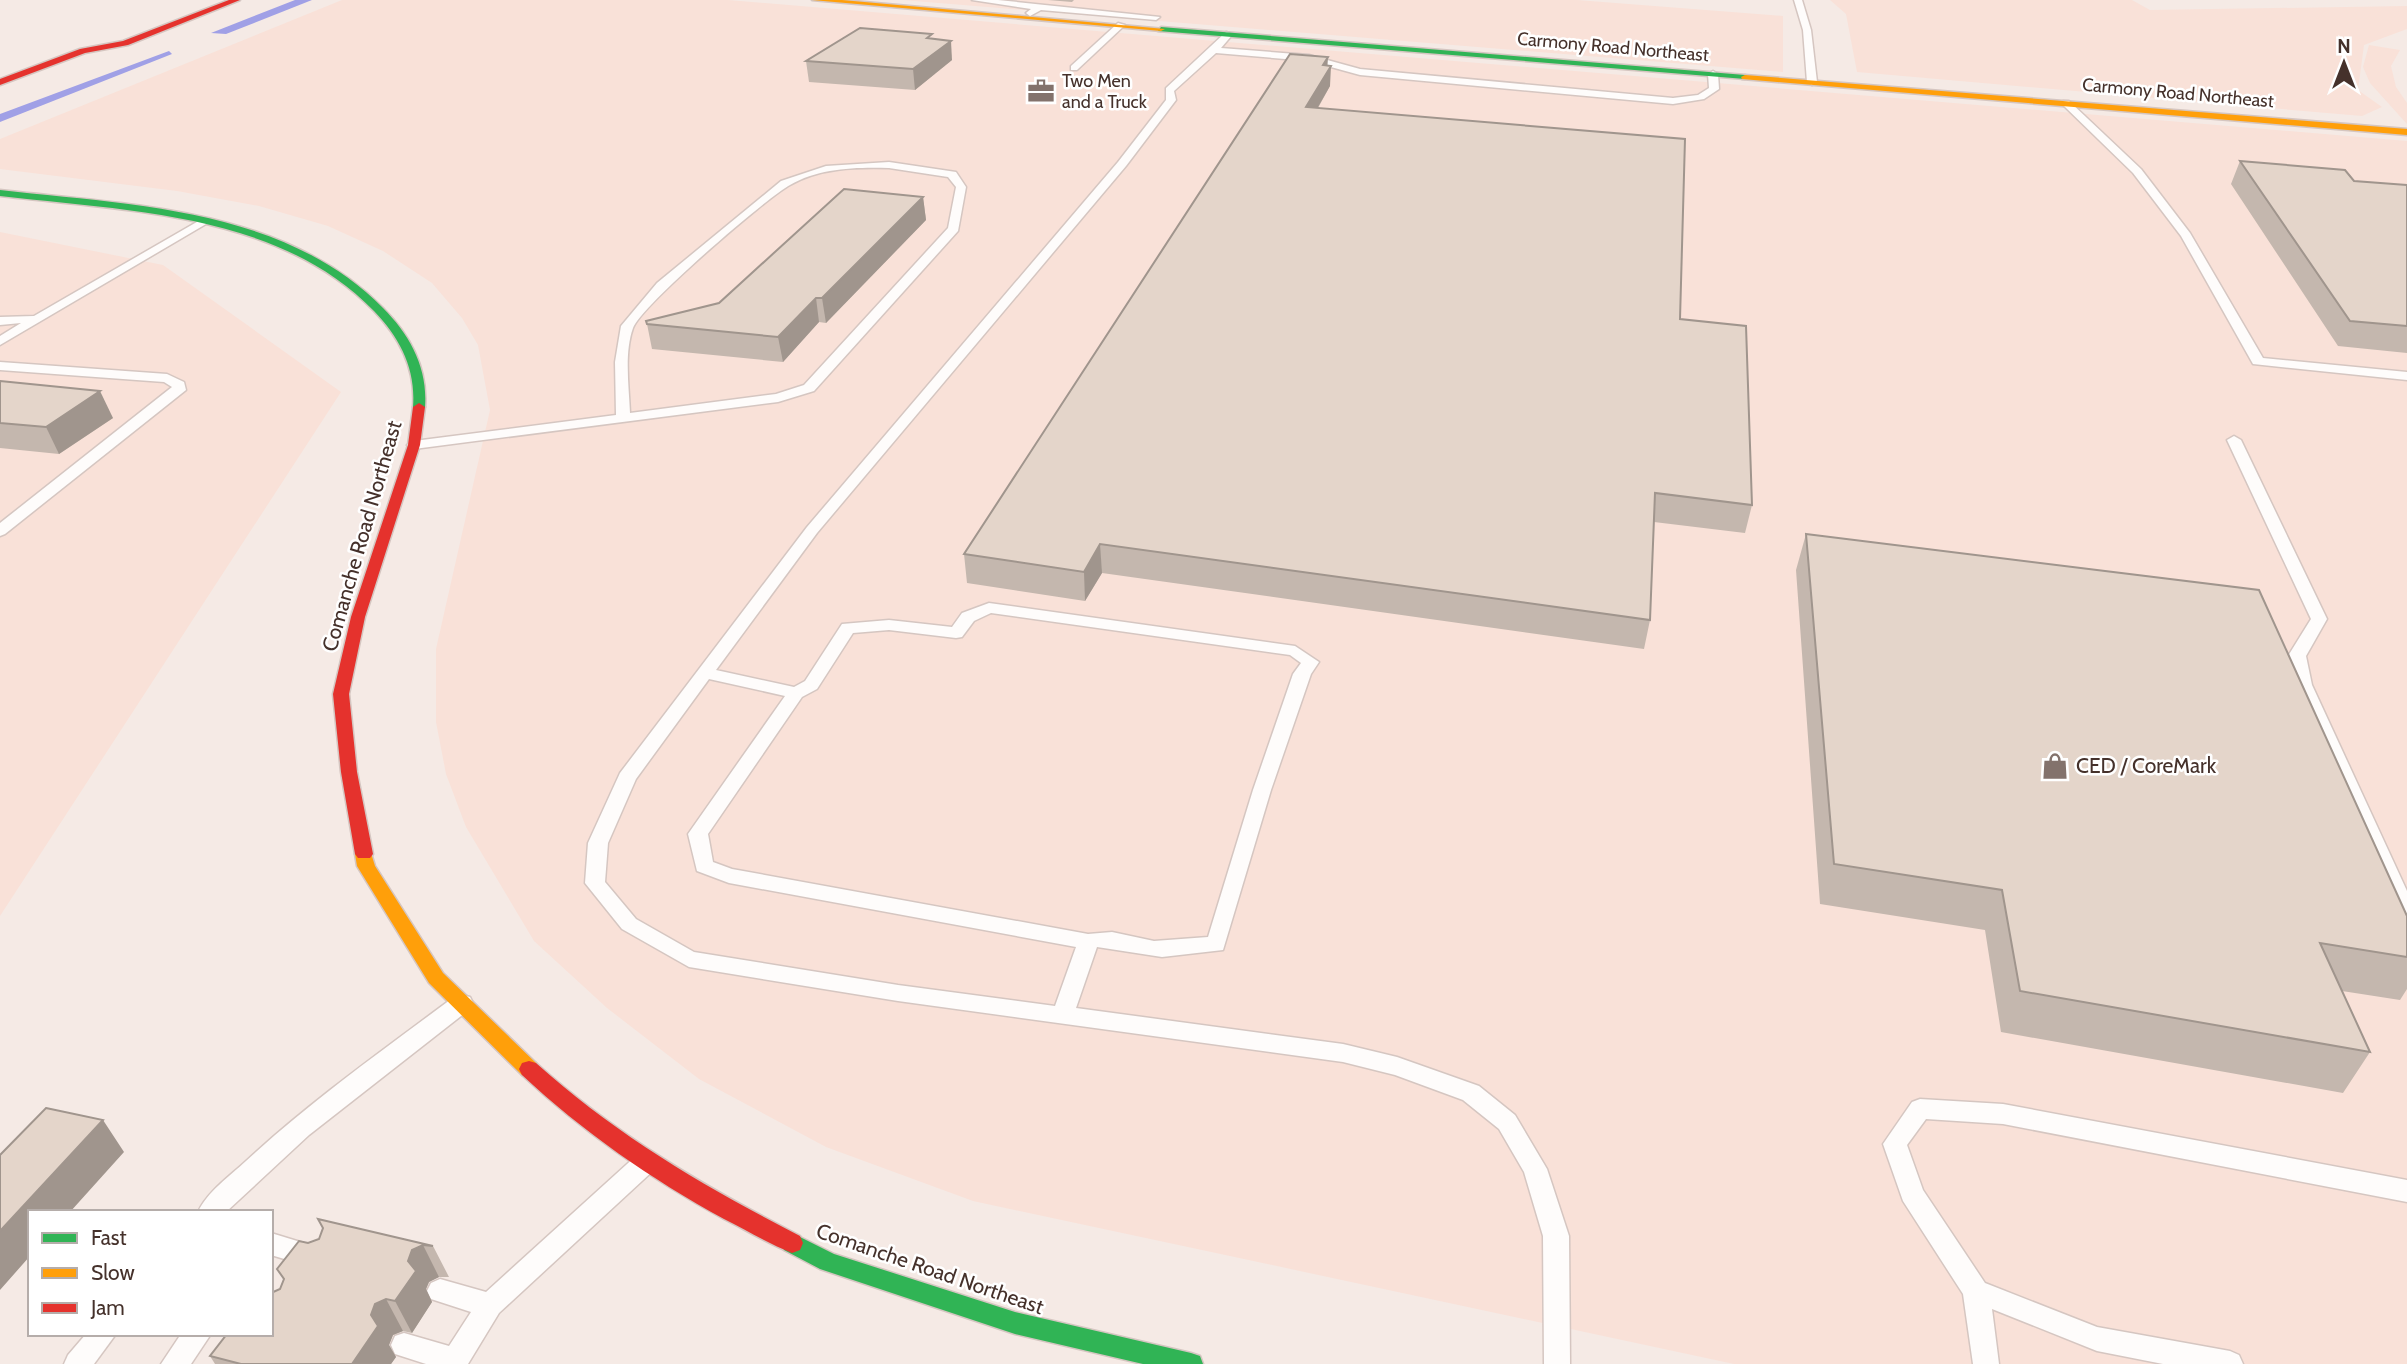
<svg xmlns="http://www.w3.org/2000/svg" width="2407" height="1364" viewBox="0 0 2407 1364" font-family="Cabin,sans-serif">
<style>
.built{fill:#f9e1d8}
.water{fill:#a0a0e6}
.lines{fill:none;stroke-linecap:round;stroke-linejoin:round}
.lane-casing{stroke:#d5c6c1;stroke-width:3}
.fast-casing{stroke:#d5c6c1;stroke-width:3}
.slow-casing{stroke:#d5c6c1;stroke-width:3}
.jam-casing{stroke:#d5c6c1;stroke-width:3}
.lane{fill:#fefcfb;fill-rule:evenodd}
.fast{fill:#30b455;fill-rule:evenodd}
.slow{fill:#ff9f0a;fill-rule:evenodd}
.jam{fill:#e5322d;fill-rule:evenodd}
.wall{fill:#c4b7ae}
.shaded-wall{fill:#a0958d}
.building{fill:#e4d5ca;stroke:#a0958d;stroke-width:2}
.labels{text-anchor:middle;stroke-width:5;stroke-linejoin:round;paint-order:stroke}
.far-street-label{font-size:18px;fill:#45312b;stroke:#fff}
.far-poi-label{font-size:18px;fill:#45312b;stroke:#fff;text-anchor:start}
.street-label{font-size:21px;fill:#45312b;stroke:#fff}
.poi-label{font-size:21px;fill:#45312b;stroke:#fff;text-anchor:start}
</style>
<rect width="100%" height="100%" fill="#f5eae5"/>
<g class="built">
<path d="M342 0H728L2407 141V1364H1734L973 1201 826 1147 699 1079 607 1008 534 941 466 827 446 774 436 722V649L490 410 478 345 462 318 432 283 383 251 328 226 259 206 177 191 0 169V139Z"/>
<path d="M902 0H1577L1783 16V72Z"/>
<path d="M1830 0H2132L2150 10 2407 6V29L2364 45 2358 90 2382 107 2362 116 1857 72 1846 14Z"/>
<path d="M2369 45 2400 50 2391 66 2396 87 2407 103V124L2370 83 2363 67Z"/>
<path d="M0 232 163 265 341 392 0 916Z"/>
</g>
<g class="water">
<path d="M295 0H312L226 34 211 33Z"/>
<path d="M169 51 172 54 0 122V114Z"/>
</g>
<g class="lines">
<defs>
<g id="lane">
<path d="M972 0H998L1160 17 1156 20 1041 10 1030 16 1026 13 1031 9Z"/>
<path d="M1794 0H1802L1811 30 1817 82 1812 85 1807 82 1803 30Z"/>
<path d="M1118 23 1125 25 1077 70H1071V66Z"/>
<path d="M1226 32 1233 34 1221 48 1309 55 1360 69 1673 98 1698 95 1709 88 1708 74 1713 71 1718 74 1719 89 1704 99 1673 104 1360 75 1309 61 1216 53 1174 91 1176 100 1126 166 817 533 716 670 794 687 805 681 842 624 889 620 952 627 962 613 989 603 1295 646 1319 662 1311 674 1271 790 1223 950 1162 957 1097 947 1076 1008 1343 1044 1397 1057 1479 1086 1515 1115 1547 1169 1569 1236 1570 1364H1544L1543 1236 1524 1172 1499 1129 1463 1100 1395 1075 1343 1062 898 1001 689 967 622 929 585 883 588 843 620 773 807 527 1118 162 1166 100V88ZM991 613 1290 655 1301 663 1293 674 1253 790 1208 937 1154 941 1112 932 1088 934 732 869 713 862 708 834 802 697 817 689 853 633 889 630 956 638 962 637 974 621ZM709 679 785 696 688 834 697 871 729 883 1076 947 1055 1006 898 985 694 952 636 919 605 882 608 843 636 779Z"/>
<path d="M2063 101H2069L2141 169 2190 233 2263 358 2407 372V380L2253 364 2181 236 2133 173 2063 105Z"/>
<path d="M889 162 956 172 966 187 958 231 814 391 778 402 414 449 407 445 414 441 616 415 615 362 621 326 657 283 781 181 826 166ZM889 168 948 177 956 187 948 228 804 385 776 394 630 413C629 387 624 353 633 328 641 306 766 198 790 185 819 168 856 167 889 168Z"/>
<path d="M202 219 206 220V224L0 345V336L21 323 0 325V317L34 316Z"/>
<path d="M0 362 167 374 184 382 186 390 5 534 0 536V523L172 387 164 382 0 370Z"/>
<path d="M2234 436 2241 440 2327 619 2306 656 2312 685 2407 891V921L2400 918 2397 913 2294 685 2288 656 2311 619 2227 440Z"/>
<path d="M462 995 470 997 473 1003 470 1009 309 1135 226 1212H198C207 1192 230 1176 246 1161 311 1101 383 1050 454 997Z"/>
<path d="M1920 1099 2003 1104 2407 1180V1202L2003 1124 1926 1119 1907 1145 1923 1190 1985 1283 2097 1327 2230 1351 2239 1355 2243 1364H2163L2097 1351 1992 1309 1999 1364H1973L1963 1294 1903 1201 1883 1144 1912 1102Z"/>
<path d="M646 1152 655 1155 658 1162 655 1169 499 1313 468 1364H426L395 1354 391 1345 395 1336 404 1333 449 1346 471 1312 431 1299 427 1291 431 1283 440 1279 486 1292 637 1155Z"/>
<path d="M271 1233 320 1248 324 1256 320 1264 311 1267 271 1255Z"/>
<path d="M86 1334H116L94 1364H64L68 1355Z"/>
<path d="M181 1334H211L191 1364H161Z"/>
</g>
<g id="fast">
<path d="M1161 27 1745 75 1749 77 1745 79 1158 31Z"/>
<path d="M0 190C131 205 285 208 383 308 410 335 428 368 425 407L419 411 413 407C416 369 400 338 374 311 279 213 128 211 0 196Z"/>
<path d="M792 1233 834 1254 1015 1312 1191 1353 1200 1356 1203 1364H1143L1015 1334 820 1269 784 1250 781 1243 784 1236Z"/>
</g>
<g id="slow">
<path d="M812 0H842L1165 29 1161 31Z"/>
<path d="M1745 75 2407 129V135L1742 79 1741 77Z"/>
<path d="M364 848 370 850 375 866 443 973 536 1063 539 1069 536 1075 529 1077 522 1075 429 983 357 866 355 854 358 850Z"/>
</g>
<g id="jam">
<path d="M229 0H240L128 45 85 53 0 85V79L80 49 123 41Z"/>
<path d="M419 403 425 407 420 445 365 617 349 694 357 772 373 854 370 858H358L355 854 341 772 333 694 351 617 408 445 413 407Z"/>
<path d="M529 1061 536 1063C616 1135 705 1187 800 1236L803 1243 800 1250 792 1253C769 1244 746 1230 724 1219 651 1179 583 1132 522 1075L519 1069 522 1063Z"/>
</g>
</defs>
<use href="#lane" class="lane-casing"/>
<use href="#fast" class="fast-casing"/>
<use href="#slow" class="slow-casing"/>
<use href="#jam" class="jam-casing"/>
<use href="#lane" class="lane"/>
<use href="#fast" class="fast"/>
<use href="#slow" class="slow"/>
<use href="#jam" class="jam"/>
</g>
<g class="wall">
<path d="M1048 0H1074L1072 2Z"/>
<path d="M932 38 952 60 915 90 809 82 806 61Z"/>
<path d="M1327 66 1330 86 1318 108 1680 319 1752 505 1745 533 1654 522 1650 620 1644 649 1102 573 1085 601 967 583 964 554Z"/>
<path d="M2240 161 2354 181 2407 185V353L2338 346 2231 184Z"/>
<path d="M923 197 926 220 826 323 819 322 783 362 652 349 647 324 719 303Z"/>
<path d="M0 381 113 418 59 454 0 448Z"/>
<path d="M1806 534 2407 916V989L2400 1000 2342 991 2370 1052 2343 1093 2001 1032 1985 930 1820 904 1796 570Z"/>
<path d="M308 1243 433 1246 449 1277H439L429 1282 426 1289 432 1302 412 1333 403 1331 393 1335 389 1345 396 1357 391 1364H215L210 1356 280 1289 284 1280 277 1269Z"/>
</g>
<g class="shaded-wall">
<path d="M951 41 952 60 915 90 913 69Z"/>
<path d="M1328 57 1327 73 1331 66 1330 86 1306 128V107L1323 65Z"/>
<path d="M923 197 926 220 826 323 822 298Z"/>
<path d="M816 298 819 322 783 362 778 337Z"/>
<path d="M100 391 113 418 59 454 46 427Z"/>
<path d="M1100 544 1102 573 1085 601 1084 572Z"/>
<path d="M103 1120 124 1152 70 1212H30V1256L0 1290V1231Z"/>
<path d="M423 1245 439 1277 429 1282 426 1289 432 1302 412 1333 395 1301 412 1250Z"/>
<path d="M386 1299 403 1331 393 1335 389 1345 396 1357 391 1364H352L375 1304Z"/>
</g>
<g class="building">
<path d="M860 28 932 34 927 38 951 41 913 69 806 61Z"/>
<path d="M1290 54 1328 57 1323 65 1331 66 1306 107 1685 139 1680 319 1746 326 1752 505 1655 493 1650 620 1100 544 1084 572 964 554Z"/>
<path d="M2240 161 2345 170 2354 181 2407 185V326L2350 321Z"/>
<path d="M844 189 923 197 822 298H816L778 337 647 324 646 321 719 303Z"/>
<path d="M0 381 100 391 46 427 0 423Z"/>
<path d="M1806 534 2259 590 2407 916V957L2320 943 2370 1052 2020 991 2002 890 1834 864Z"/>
<path d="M46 1108 103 1120 0 1231V1155Z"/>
<path d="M318 1219 433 1246 423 1245 412 1250 408 1261 416 1271 395 1301 386 1299 375 1304 371 1315 378 1326 352 1364H241L210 1356 227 1334H271V1293L280 1289 284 1279 277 1269 299 1241 308 1243 319 1239 323 1228Z"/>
</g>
<defs>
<symbol id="office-bare" viewBox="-9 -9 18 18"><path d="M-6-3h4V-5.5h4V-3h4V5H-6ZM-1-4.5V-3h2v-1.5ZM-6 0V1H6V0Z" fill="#83726c" stroke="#fff" stroke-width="2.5" paint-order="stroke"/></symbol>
<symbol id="shop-bare" viewBox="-9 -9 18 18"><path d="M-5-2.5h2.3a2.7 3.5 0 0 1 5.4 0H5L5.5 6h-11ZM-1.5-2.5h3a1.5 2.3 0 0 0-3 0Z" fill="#83726c" stroke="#fff" stroke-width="2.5" paint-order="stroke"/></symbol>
</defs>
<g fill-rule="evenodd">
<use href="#office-bare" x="1022" y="72" width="38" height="38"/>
<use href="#shop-bare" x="2036" y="747" width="38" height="38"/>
</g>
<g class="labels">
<g class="far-street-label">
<text transform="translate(1613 47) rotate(5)" y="6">Carmony Road Northeast</text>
<text transform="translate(2178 93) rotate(5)" y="6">Carmony Road Northeast</text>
</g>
<g class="far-poi-label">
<text x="1062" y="87">Two Men<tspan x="1062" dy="21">and a Truck</tspan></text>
</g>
<g class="street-label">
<text transform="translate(362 536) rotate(-74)" y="7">Comanche Road Northeast</text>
<text transform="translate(930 1269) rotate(19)" y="7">Comanche Road Northeast</text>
</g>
<g class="poi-label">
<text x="2076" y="773">CED / CoreMark</text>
</g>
</g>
<rect x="28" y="1210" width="245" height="126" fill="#ffffff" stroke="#b5adaa" stroke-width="2"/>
<rect x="42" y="1233" width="35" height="10" fill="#30b455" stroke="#b5adaa" stroke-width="2"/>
<text x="91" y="1245" font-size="21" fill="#45312b">Fast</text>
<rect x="42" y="1268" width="35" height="10" fill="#ff9f0a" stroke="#b5adaa" stroke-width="2"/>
<text x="91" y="1280" font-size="21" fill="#45312b">Slow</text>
<rect x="42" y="1303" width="35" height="10" fill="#e5322d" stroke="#b5adaa" stroke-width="2"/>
<text x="91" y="1315" font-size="21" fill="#45312b">Jam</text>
<g transform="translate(2344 63)" stroke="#ffffff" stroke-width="5" paint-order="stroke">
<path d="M0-5L12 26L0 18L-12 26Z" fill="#45312b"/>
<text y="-10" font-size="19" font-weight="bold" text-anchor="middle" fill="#45312b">N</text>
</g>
</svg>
